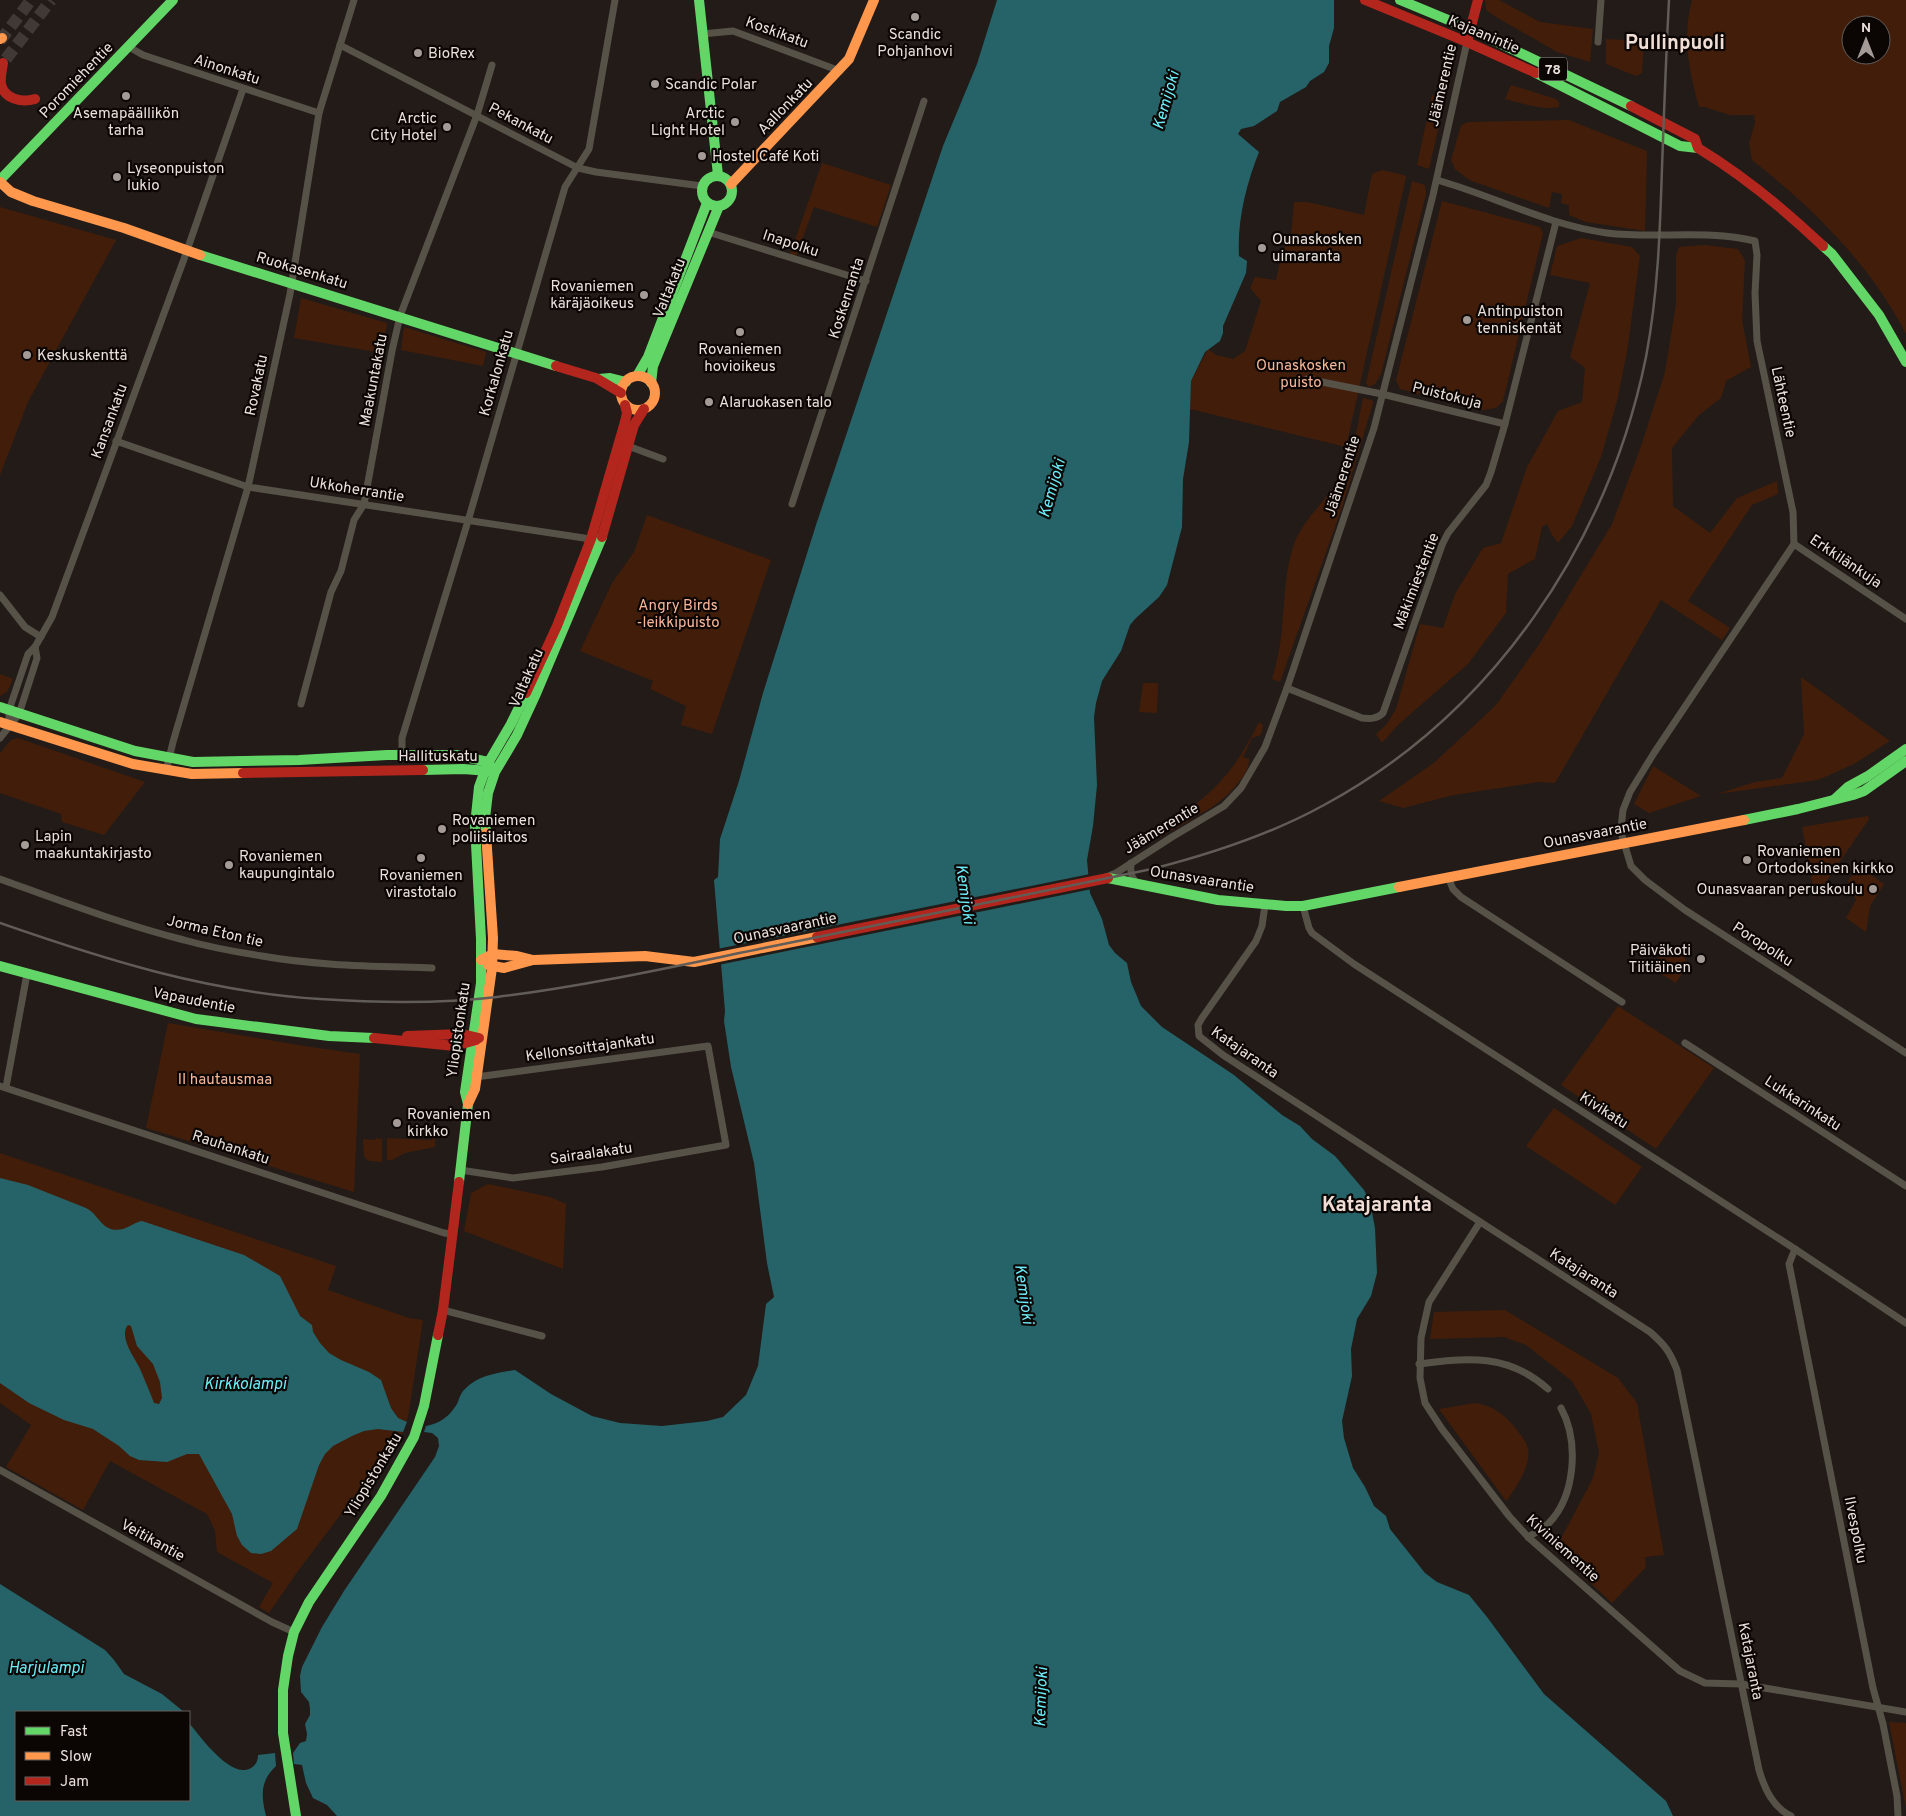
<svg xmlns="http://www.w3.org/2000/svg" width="1906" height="1816" viewBox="0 0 1906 1816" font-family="Overpass,sans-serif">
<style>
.green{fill:#421e0a;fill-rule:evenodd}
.water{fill:#256368;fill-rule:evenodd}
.pier{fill:#221b18}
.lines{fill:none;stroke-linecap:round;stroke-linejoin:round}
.highway-tunnel{stroke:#403935;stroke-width:12;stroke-dasharray:12 6;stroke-linecap:butt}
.street{stroke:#575248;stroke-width:7}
.fast{stroke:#63d668;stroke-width:10}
.slow{stroke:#ff974d;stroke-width:10}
.jam{stroke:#b3261e;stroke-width:10}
.rail{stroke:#615c56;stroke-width:2.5}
.poi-dot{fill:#a49b97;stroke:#0b0604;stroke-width:2}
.labels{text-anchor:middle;stroke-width:4.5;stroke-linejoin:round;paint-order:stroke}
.shield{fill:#0b0604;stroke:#a79f9b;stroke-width:1}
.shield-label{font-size:14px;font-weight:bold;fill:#eae0dc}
.street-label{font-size:15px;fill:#eae0dc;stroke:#0b0604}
.poi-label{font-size:15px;fill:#eae0dc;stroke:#0b0604;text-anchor:start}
.park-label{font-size:15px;fill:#f8b799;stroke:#0b0604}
.water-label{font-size:16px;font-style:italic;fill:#6bedf9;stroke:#0b0604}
.district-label{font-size:20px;font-weight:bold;fill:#f0ded6;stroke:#0b0604}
</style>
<rect width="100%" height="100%" fill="#221b18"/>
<g class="green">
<path d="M1485 0H1499L1540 22 1593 29 1590 62 1557 52 1496 17 1486 10Z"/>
<path d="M1692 0H1906V334C1870 264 1813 208 1752 160L1749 143 1755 123 1754 115H1730L1704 107H1699C1689 71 1682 37 1692 0ZM1851 25H1881V55H1851Z"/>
<path d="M1606 39 1644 41 1642 73 1636 76 1606 64Z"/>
<path d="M1511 85 1556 99 1559 103V107C1543 111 1521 103 1505 99Z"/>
<path d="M1432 95 1445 99 1429 169 1417 165Z"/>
<path d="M1569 120 1647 151 1645 231 1586 222 1569 215V205L1561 203 1562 194 1552 192 1549 208 1469 180 1455 169 1451 160 1461 125 1468 122Z"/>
<path d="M822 163 891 185 877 227 814 207 795 259 789 257Z"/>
<path d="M1382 170 1404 175 1406 177 1346 447 1190 409 1191 381 1208 349 1216 355 1233 359 1245 351 1261 301 1250 288 1255 277 1276 280 1282 252 1291 236 1294 202H1307L1364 215 1372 174Z"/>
<path d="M1412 181 1425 185 1426 194 1381 374 1375 384 1369 387 1366 383Z"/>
<path d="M1442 201 1540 227 1543 233 1503 401 1496 408 1483 410 1400 389 1396 380Z"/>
<path d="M0 207 116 240 28 402 0 475Z"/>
<path d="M1581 238 1632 247 1640 256 1627 352 1617 401 1601 457 1572 526 1558 543 1552 535 1547 524 1542 527 1535 559 1508 574 1506 613 1468 664 1399 724 1382 743 1376 734 1386 725 1396 709 1420 624 1443 628 1455 594 1483 548 1501 543 1527 467 1558 411 1582 402 1585 368 1570 357 1590 283 1550 275 1557 246Z"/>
<path d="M1704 245 1738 249 1745 260 1742 320 1751 367 1726 381 1721 398 1699 415 1672 448 1673 506 1710 533 1737 498 1777 481 1778 494 1752 505 1688 601 1730 628 1722 640 1661 600 1555 783 1539 782 1454 795 1403 808 1379 801 1435 762 1496 705 1540 643 1612 524 1641 446 1665 372 1676 304V255L1679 247Z"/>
<path d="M301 298 387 323 382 353 294 338Z"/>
<path d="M404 327 486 352 483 366 401 350Z"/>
<path d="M1363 398 1372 400 1373 403 1342 507 1280 682 1272 679C1277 662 1281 644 1282 626 1285 598 1285 570 1294 544 1304 518 1326 501 1340 478 1355 453 1357 426 1363 398Z"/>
<path d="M647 515 771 560 712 734 681 725 686 706 650 689 653 681 580 651 612 583 634 552Z"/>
<path d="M0 674 13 679 7 692 0 696Z"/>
<path d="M1801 677 1890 741 1854 764 1818 780 1717 794 1755 782 1782 778 1804 734Z"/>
<path d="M1143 683H1158L1157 713 1139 712Z"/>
<path d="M1259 722 1263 725 1261 735 1252 738 1243 757 1249 759C1251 777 1214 810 1197 815L1193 806C1226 781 1241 758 1259 722Z"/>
<path d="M18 738 145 782 104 835 62 822 61 814 0 793V753L11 740Z"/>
<path d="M1653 766 1701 796 1649 813 1634 804Z"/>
<path d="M1187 809 1193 817 1192 819 1140 848 1138 839Z"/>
<path d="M1868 816 1869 819 1815 898 1802 827Z"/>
<path d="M1858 866 1884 884 1870 906 1866 932 1846 918 1856 900 1848 881Z"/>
<path d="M1669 944 1684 954 1687 966 1676 983 1651 968Z"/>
<path d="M1618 1006 1714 1068 1656 1149 1561 1085Z"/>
<path d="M168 1023 311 1047 360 1054 354 1192 146 1128Z"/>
<path d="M1554 1108 1642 1167 1615 1205 1526 1146Z"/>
<path d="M433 1136H435V1147L405 1153 392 1160H387V1138L432 1140Z"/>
<path d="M376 1138 382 1139V1162L369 1161 364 1157 363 1139 375 1140Z"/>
<path d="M0 1153 336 1266 328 1290 409 1318 423 1320 408 1417 403 1432 298 1571 269 1613 259 1607 273 1583 217 1552 215 1531 207 1514 110 1461 83 1510 6 1467 31 1425 0 1403Z"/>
<path d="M488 1184 550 1197 566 1204 563 1269 464 1231 471 1193Z"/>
<path d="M1505 1310 1618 1378 1637 1403 1664 1555 1645 1557 1646 1567 1612 1603 1555 1550 1593 1478 1599 1453 1591 1414 1572 1381 1526 1345 1504 1337 1430 1339 1434 1312Z"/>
<path d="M1475 1403C1490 1405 1501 1412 1511 1423 1517 1430 1523 1437 1527 1445 1534 1461 1516 1489 1506 1501L1439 1409Z"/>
<path d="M1889 1722 1906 1723V1808Z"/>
</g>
<g class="water">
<path d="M997 0H1334V28L1329 46V63L1324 72 1310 81 1306 87 1280 102 1277 111 1254 126 1241 129 1238 134 1259 152C1246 185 1237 221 1239 256L1247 261 1246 273 1223 326V333L1220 341 1205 352 1191 381 1189 442 1183 479 1182 527 1167 585 1159 597 1135 619 1130 625 1121 651 1102 681 1096 703 1094 717 1097 785 1093 826 1087 860 1090 893 1102 919 1109 945 1115 953 1127 963 1131 982 1141 1006 1162 1027 1234 1075 1282 1115 1300 1126 1312 1139 1335 1156 1364 1190 1370 1202 1375 1228 1377 1273 1371 1296 1357 1319 1351 1349 1352 1376 1342 1421 1344 1438 1353 1468 1365 1487 1374 1506 1386 1516 1390 1529 1425 1573 1437 1582 1469 1595 1487 1617 1544 1694 1666 1801 1673 1816H337L327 1805 313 1798 306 1783 302 1765 294 1764 293 1753 300 1743 306 1741 307 1734 305 1724 310 1715V1709L309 1702 301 1692 300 1676 302 1667 322 1627 344 1591 435 1457 439 1446 438 1438 432 1433 424 1432 426 1426C440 1423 449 1417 457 1404 459 1400 460 1394 464 1390 478 1375 497 1373 515 1370L551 1394 592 1416 620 1423 662 1426 707 1421 723 1417 746 1395 758 1366 766 1304 774 1297 767 1263 754 1163 731 1067 724 1021 725 1011 714 880 718 877 720 839 739 781 763 693 816 525 943 146 977 64Z"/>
<path d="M0 1178 28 1185 86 1208C100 1215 102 1234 123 1229 130 1227 135 1222 142 1221L244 1255 280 1276 300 1316 312 1325 313 1332 320 1343 329 1353 341 1360 369 1372 381 1380 391 1408 398 1418 407 1422 403 1432 378 1429 364 1431 352 1436 333 1446 325 1454 319 1465 297 1529 271 1551 261 1554 251 1553 242 1545 237 1536 232 1514 199 1454H187L167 1462 139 1460 130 1456 119 1446 93 1429 64 1420 29 1403 0 1383ZM128 1325 131 1326 137 1346 153 1364 160 1382 162 1398 159 1404 154 1403C150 1392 145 1381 140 1369 135 1358 118 1337 128 1325Z"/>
<path d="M0 1584 105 1650 114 1660 124 1674 162 1694 184 1712H16V1800H189V1723C200 1736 231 1780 251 1768 256 1765 258 1761 258 1755L275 1753 276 1766C260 1781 261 1795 266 1816H0Z"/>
</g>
<path class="pier" d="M1090 874 1092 889 718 965 717 949Z"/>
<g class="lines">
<g class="highway-tunnel">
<path d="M0 41 31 0"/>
<path d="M6 59 51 0"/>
</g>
<g class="street">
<path d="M702 34 733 31 840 71"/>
<path d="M1598 42 1601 0"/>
<path d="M340 45 578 168 596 172 702 186"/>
<path d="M129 47 143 55 319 113"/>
<path d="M1437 180C1494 196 1547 225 1607 233 1656 239 1706 229 1755 241L1757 255 1755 293 1757 341 1793 512 1794 544 1654 753 1630 792 1623 810 1621 828 1622 836 1631 866 1645 880 1685 910 1906 1053"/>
<path d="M708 232 866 281"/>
<path d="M1307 379 1382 394 1505 424"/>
<path d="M116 441 248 487 584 538 595 541"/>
<path d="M628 446 663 459"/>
<path d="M792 504 924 101"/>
<path d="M1794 544 1906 619"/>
<path d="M0 595 25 627 41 637"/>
<path d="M1287 688 1362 718C1370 719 1377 719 1383 713L1442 545 1448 533 1486 485 1491 472 1505 424 1556 222"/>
<path d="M301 704 331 592 341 571 354 520 364 504 392 351 400 316 477 115 492 65"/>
<path d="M9 725V710L28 654 35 647 52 617 184 259 243 89"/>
<path d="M0 738 19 714 37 658 35 647"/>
<path d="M402 755V738L468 521 565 187 589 149 615 0"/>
<path d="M166 771 173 742 248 487 290 294 319 113 354 0"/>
<path d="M1131 863C1130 871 1131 878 1137 883"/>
<path d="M1106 877 1116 873 1172 837 1224 806 1241 788 1265 747 1287 688 1374 428 1433 195 1467 42"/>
<path d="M1448 877 1453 889 1461 897 1622 1002"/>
<path d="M0 879C61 901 121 924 184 940 209 947 236 952 262 956 318 966 376 966 432 968"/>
<path d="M1265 905 1262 926 1256 941 1202 1018 1198 1025 1199 1036 1223 1055 1650 1332C1665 1345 1670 1352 1677 1370L1759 1770C1765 1790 1773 1807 1791 1816"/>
<path d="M1303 906 1309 928 1312 933 1354 964 1795 1249 1906 1323"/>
<path d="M1685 1043 1906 1186"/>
<path d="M0 1086 444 1233 453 1234"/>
<path d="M6 1087 27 974"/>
<path d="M460 1170 513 1178 602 1167 726 1145 708 1046 476 1077"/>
<path d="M1480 1222 1429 1302 1421 1338 1420 1378 1425 1403 1442 1429 1509 1516 1528 1537 1680 1671 1705 1683 1741 1684 1906 1712"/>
<path d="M1795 1249 1789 1264 1873 1688 1883 1724 1897 1796 1898 1816"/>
<path d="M443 1310 542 1336"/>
<path d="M1419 1364C1468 1357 1509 1354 1548 1389"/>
<path d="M0 1470 272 1622 294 1632"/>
<path d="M1528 1537C1535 1533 1542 1529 1548 1524 1576 1496 1579 1441 1561 1408"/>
</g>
<g class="fast">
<path d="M699 0 718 175"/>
<path d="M1400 0 1470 29 1631 106"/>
<path d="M1536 73 1680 146 1698 148"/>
<circle cx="717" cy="191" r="15"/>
<path d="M0 180 173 0"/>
<path d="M1823 246 1832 254 1879 315 1906 362"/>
<path d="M200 255 556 366"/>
<path d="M637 376 648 357 707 203"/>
<path d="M599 379 610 378 626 382"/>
<path d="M651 383 653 366 719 206"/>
<path d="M0 707 135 751 193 762 299 760 387 755H456L488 762 492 768"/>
<path d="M423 770 463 769 489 771"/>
<path d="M1835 799 1848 787 1868 776 1906 749"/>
<path d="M1744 820 1798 809 1853 795 1864 791 1906 761"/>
<path d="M486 833 485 818 488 793 495 772 517 735 535 696 602 537"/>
<path d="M1108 878 1218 900 1286 906H1303L1399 887"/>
<path d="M0 966 196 1019 329 1036 374 1038"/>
<path d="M459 1182 468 1104 465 1092 481 983V939L475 825 479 787 487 765 511 724 526 693"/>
<path d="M296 1816 283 1733V1690L288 1656 294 1632 309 1602 381 1496 414 1437 424 1406 438 1335"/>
</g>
<g class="slow">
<path d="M0 39 2 38"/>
<path d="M0 182 11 192 33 201 124 228 200 255"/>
<path d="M731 184 849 59 874 0"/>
<circle cx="638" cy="393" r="17"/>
<path d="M0 722 133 764 192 774 243 773"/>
<path d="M1399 887 1744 820"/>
<path d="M481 960 493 954 517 956 533 960 645 956 694 962 817 937"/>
<path d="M488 965 504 968 533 960"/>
<path d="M468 1104 475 1089 492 968 493 938 486 833"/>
</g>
<g class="jam">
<path d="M1365 0 1467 42 1536 73"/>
<path d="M1467 42 1478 0"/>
<path d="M3 63C2 70 0 77 1 84 4 99 22 103 35 99"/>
<path d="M1631 106 1695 139 1698 148C1744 176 1784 209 1823 246"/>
<path d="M556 366 596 378 621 393"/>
<path d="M602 537 634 425 644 409"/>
<path d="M526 693 557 626 591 539 625 422 627 413 625 405"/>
<path d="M243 773 423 770"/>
<path d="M817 937 1108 878"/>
<path d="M407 1036 462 1034 479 1038"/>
<path d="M374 1038 455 1046 476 1040"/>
<path d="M438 1335 443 1310 459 1182"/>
</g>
<path class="rail" d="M0 923C106 960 208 992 320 999 379 1003 439 1004 497 997 587 986 676 966 764 948 893 922 1023 895 1152 869 1211 854 1270 835 1324 805 1493 714 1608 543 1646 357 1658 294 1660 231 1662 168 1664 112 1666 56 1669 0"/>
</g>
<g class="poi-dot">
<circle cx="915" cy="17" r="5"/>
<circle cx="418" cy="53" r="5"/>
<circle cx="655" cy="84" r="5"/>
<circle cx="126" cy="96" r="5"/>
<circle cx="735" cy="122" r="5"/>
<circle cx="447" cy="127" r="5"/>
<circle cx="702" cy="156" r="5"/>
<circle cx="117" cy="177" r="5"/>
<circle cx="1262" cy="248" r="5"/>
<circle cx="644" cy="295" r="5"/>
<circle cx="1467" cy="320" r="5"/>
<circle cx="740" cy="332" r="5"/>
<circle cx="27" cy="355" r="5"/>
<circle cx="709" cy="402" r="5"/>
<circle cx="442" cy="829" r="5"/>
<circle cx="25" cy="845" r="5"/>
<circle cx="421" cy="858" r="5"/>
<circle cx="1747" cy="860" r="5"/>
<circle cx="229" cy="865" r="5"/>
<circle cx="1873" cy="889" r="5"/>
<circle cx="1701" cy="959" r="5"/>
<circle cx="397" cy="1123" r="5"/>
</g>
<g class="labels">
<rect class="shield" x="1539" y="57.5" width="28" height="23" rx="4"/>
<g class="shield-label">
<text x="1553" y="74">78</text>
</g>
<g class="street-label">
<text transform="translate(777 32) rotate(20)" y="5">Koskikatu</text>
<text transform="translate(1484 34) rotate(23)" y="5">Kajaanintie</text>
<text transform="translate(227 69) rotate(18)" y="5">Ainonkatu</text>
<text transform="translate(76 80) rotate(-46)" y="5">Poromiehentie</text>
<text transform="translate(1442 85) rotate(-77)" y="5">Jäämerentie</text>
<text transform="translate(785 106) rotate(-46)" y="5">Aallonkatu</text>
<text transform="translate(521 123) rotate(28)" y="5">Pekankatu</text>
<text transform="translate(791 243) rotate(18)" y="5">Inapolku</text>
<text transform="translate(302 270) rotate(17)" y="5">Ruokasenkatu</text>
<text transform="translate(669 288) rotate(-68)" y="5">Valtakatu</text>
<text transform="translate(846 298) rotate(-72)" y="5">Koskenranta</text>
<text transform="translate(496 373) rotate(-74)" y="5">Korkalonkatu</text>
<text transform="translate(373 380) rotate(-79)" y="5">Maakuntakatu</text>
<text transform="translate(256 385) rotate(-78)" y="5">Rovakatu</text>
<text transform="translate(1447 395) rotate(14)" y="5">Puistokuja</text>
<text transform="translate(1784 402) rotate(78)" y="5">Lähteentie</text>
<text transform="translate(109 421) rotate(-70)" y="5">Kansankatu</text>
<text transform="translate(1342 476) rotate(-72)" y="5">Jäämerentie</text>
<text transform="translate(357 489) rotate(9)" y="5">Ukkoherrantie</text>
<text transform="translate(1846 561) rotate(34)" y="5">Erkkilänkuja</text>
<text transform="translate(1416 581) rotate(-69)" y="5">Mäkimiestentie</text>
<text transform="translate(526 678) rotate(-66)" y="5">Valtakatu</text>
<text x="438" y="761">Hallituskatu</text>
<text transform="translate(1161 828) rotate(-31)" y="5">Jäämerentie</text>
<text transform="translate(1595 833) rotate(-11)" y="5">Ounasvaarantie</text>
<text transform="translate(1202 879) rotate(9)" y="5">Ounasvaarantie</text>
<text transform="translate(785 928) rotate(-12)" y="5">Ounasvaarantie</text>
<text transform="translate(215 931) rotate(13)" y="5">Jorma Eton tie</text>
<text transform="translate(1763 944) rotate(33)" y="5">Poropolku</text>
<text transform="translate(194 1000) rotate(11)" y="5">Vapaudentie</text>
<text transform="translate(458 1030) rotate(-82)" y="5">Yliopistonkatu</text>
<text transform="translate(590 1047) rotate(-8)" y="5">Kellonsoittajankatu</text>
<text transform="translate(1245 1052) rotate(35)" y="5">Katajaranta</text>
<text transform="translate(1803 1103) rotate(33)" y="5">Lukkarinkatu</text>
<text transform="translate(1604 1110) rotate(33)" y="5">Kivikatu</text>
<text transform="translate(231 1147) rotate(18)" y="5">Rauhankatu</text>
<text transform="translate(591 1153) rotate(-8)" y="5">Sairaalakatu</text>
<text transform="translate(1584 1273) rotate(33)" y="5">Katajaranta</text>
<text transform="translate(373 1475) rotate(-59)" y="5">Yliopistonkatu</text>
<text transform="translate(1856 1530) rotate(79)" y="5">Ilvespolku</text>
<text transform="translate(153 1540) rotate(29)" y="5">Veitikantie</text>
<text transform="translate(1563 1548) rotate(42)" y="5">Kiviniementie</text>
<text transform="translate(1751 1661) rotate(79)" y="5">Katajaranta</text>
</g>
<g class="poi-label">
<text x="915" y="39" text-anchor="middle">Scandic<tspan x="915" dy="17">Pohjanhovi</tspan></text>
<text x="428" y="58">BioRex</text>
<text x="665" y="89">Scandic Polar</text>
<text x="126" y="118" text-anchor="middle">Asemapäällikön<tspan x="126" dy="17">tarha</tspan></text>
<text x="725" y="118" text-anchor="end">Arctic<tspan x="725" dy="17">Light Hotel</tspan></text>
<text x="437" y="123" text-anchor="end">Arctic<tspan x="437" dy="17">City Hotel</tspan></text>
<text x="712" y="161">Hostel Café Koti</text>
<text x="127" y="173">Lyseonpuiston<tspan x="127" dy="17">lukio</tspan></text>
<text x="1272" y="244">Ounaskosken<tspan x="1272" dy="17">uimaranta</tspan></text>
<text x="634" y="291" text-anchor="end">Rovaniemen<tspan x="634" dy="17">käräjäoikeus</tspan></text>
<text x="1477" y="316">Antinpuiston<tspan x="1477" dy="17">tenniskentät</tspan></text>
<text x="740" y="354" text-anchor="middle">Rovaniemen<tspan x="740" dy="17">hovioikeus</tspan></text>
<text x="37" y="360">Keskuskenttä</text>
<text x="719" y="407">Alaruokasen talo</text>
<text x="452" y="825">Rovaniemen<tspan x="452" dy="17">poliisilaitos</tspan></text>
<text x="35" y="841">Lapin<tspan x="35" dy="17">maakuntakirjasto</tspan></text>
<text x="1757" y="856">Rovaniemen<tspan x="1757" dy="17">Ortodoksinen kirkko</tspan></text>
<text x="239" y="861">Rovaniemen<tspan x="239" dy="17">kaupungintalo</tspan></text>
<text x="421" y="880" text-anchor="middle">Rovaniemen<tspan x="421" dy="17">virastotalo</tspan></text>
<text x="1863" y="894" text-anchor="end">Ounasvaaran peruskoulu</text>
<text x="1691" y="955" text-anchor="end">Päiväkoti<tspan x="1691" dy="17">Tiitiäinen</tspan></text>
<text x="407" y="1119">Rovaniemen<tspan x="407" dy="17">kirkko</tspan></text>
</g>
<g class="park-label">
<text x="1301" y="370">Ounaskosken<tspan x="1301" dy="17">puisto</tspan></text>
<text x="678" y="610">Angry Birds<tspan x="678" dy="17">-leikkipuisto</tspan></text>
<text x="225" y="1084">II hautausmaa</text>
</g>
<g class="water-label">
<text transform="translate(1165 100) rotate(-74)" y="6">Kemijoki</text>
<text transform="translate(1051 488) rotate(-74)" y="6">Kemijoki</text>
<text transform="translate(966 894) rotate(82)" y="6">Kemijoki</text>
<text transform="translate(1025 1294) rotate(82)" y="6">Kemijoki</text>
<text x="245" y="1389">Kirkkolampi</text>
<text x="46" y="1673">Harjulampi</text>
<text transform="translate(1040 1697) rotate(-88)" y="6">Kemijoki</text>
</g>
<g class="district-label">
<text x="1675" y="49">Pullinpuoli</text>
<text x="1377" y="1211">Katajaranta</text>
</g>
</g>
<rect x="15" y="1711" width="175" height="90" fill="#0b0604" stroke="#645d5a"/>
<rect x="25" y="1727" width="25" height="8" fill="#63d668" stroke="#645d5a"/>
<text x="60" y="1736" font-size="15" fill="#eae0dc">Fast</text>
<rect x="25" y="1752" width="25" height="8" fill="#ff974d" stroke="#645d5a"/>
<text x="60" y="1761" font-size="15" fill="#eae0dc">Slow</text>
<rect x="25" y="1777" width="25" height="8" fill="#b3261e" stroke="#645d5a"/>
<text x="60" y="1786" font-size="15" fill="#eae0dc">Jam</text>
<g transform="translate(1866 40)"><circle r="24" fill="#0b0604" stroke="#645d5a"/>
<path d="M0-4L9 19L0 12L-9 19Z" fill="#a49b97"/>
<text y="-8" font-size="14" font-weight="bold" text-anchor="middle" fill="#eae0dc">N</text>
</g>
</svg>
